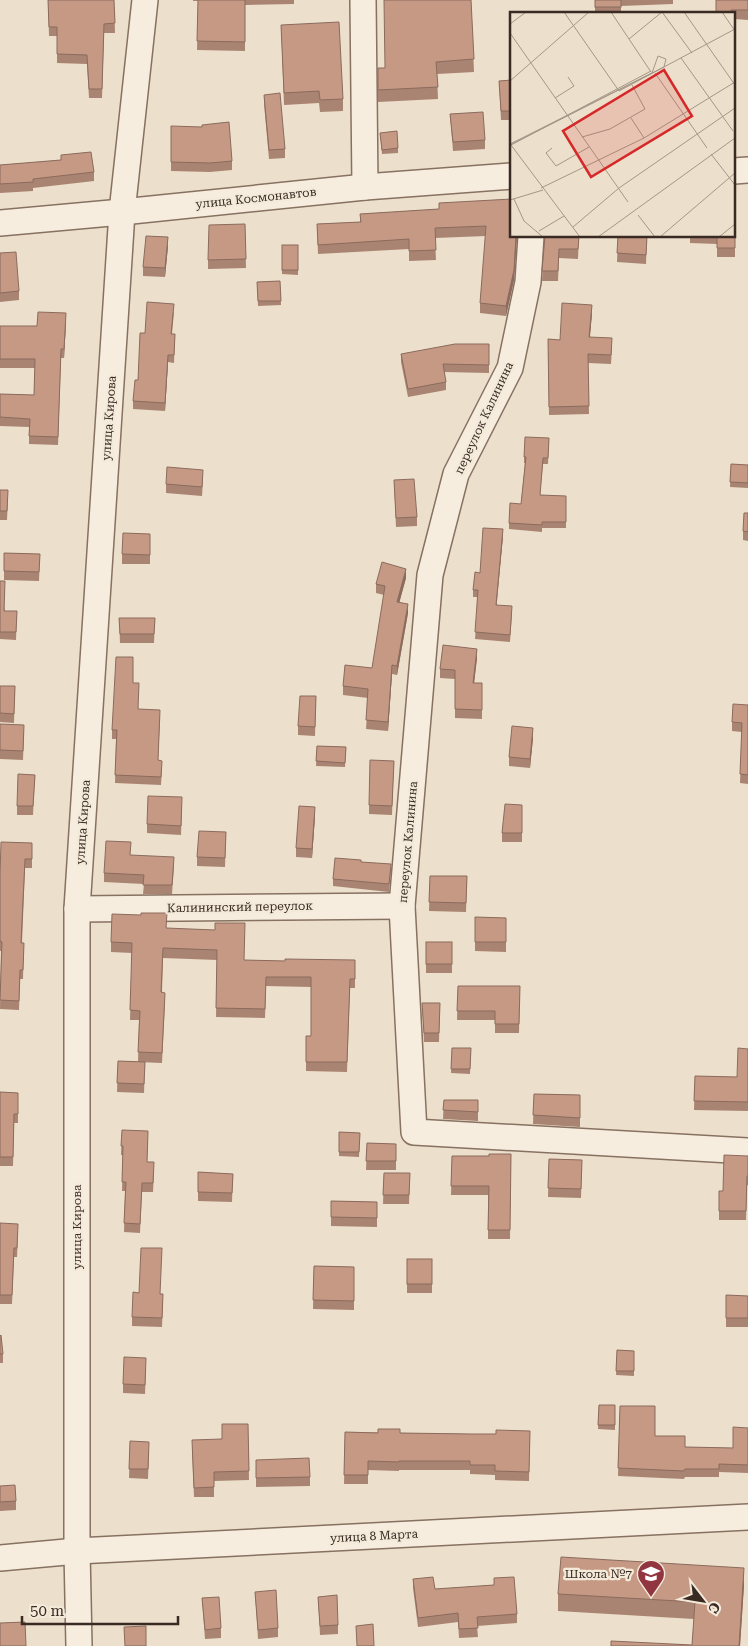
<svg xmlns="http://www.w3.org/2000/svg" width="748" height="1646" viewBox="0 0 748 1646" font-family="'Roboto Serif',serif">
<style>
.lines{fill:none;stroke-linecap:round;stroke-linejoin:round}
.minor-casing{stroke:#877161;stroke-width:28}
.minor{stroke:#f7edde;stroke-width:25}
.wall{fill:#aa8472}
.shaded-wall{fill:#8b6b5d}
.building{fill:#c69985;stroke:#8b6b5d}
.labels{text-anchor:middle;stroke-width:4.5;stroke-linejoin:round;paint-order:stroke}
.street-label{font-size:12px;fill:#392b23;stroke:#f4eada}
.poi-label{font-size:12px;fill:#392b23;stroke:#f4eada;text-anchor:end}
.inset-road{fill:none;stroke:#a49788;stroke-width:1}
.view{fill:#d62828;fill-opacity:0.15;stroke:#d62828;stroke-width:2.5}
.inset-edge{fill:none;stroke:#392b23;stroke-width:2.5}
</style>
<rect width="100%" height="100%" fill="#ecdfcb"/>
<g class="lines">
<defs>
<g id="minor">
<path d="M363 0 365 187"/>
<path d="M734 171 748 170"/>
<path d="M0 223 122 212 365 187 512 176"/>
<path d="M531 236 528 282 510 368 456 474 430 575 402 906 414 1132 748 1151"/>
<path d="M77 909 402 906"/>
<path d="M0 1558 77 1551 748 1517"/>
<path d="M79 1646 77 1551V909L122 212 145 0"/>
</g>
</defs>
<use href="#minor" class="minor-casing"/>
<use href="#minor" class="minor"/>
</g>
<g class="wall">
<path d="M48 0H114L115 33H104L102 98H89L87 64 57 63V36H49Z"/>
<path d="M193 0H294V4L245 5V51L197 50 198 1H193Z"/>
<path d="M471 0 474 72 437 74 438 99 378 102V68H385Z"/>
<path d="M577 0H673V4L621 6V14H595V0Z"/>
<path d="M748 0V20L734 19V14H716Z"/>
<path d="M281 25 343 99V111L320 112 319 103 284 105Z"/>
<path d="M512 80V120H501L499 81Z"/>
<path d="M264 95 285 149V158L269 159 264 104Z"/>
<path d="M450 114 485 140V149L453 151Z"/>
<path d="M171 126 232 161V170L210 172 171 171Z"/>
<path d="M380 133 398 148V153L382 154Z"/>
<path d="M61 155 94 172V181L33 188V191L0 193V165L61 160Z"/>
<path d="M439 203 512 236H517L514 280 506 316 480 313V303L486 236 435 238 436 260 409 261V249L318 254 317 224 360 222V214L439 209Z"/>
<path d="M735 205V257H717V244L690 243V236H734Z"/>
<path d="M245 224 246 268 208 269V260Z"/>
<path d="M545 236H579L578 259 559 258 558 281H542Z"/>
<path d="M618 236H647L646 264 617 262Z"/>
<path d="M282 245H298V275L282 274Z"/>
<path d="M168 246 165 277 143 276V267Z"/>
<path d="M0 253 19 291V300L0 302Z"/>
<path d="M280 281 281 305 258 306 257 282Z"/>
<path d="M174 312 172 334H175L174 363 168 362 165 411 133 409V401L138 380 145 333Z"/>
<path d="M592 313 590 337 612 347 611 364 588 363 589 414 549 415 548 339 560 340Z"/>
<path d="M66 322 64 358H61L58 445 29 444V427L0 426V394L34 395 35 368H0V326H37Z"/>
<path d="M489 344V373L444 372 446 382V390L408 397 401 362V354Z"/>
<path d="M549 438 548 464H543L540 495 566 496V528H542V532L509 529V523L521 504 525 463H524V457Z"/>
<path d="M731 464 748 465V488L730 487Z"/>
<path d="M203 479 202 496 166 493V484Z"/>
<path d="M394 480 417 517V526L396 527Z"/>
<path d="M0 490 8 499 7 520H0Z"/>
<path d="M748 513V541L743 540V531Z"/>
<path d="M150 534V564H122V554Z"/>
<path d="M503 536 496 605 512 613 510 642 475 639 478 597H473V590L480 573Z"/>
<path d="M4 553 40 554 39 581 4 580Z"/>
<path d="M406 578 399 603 408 613 397 675 392 674 388 731 366 729 368 698 343 695V686L372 668 384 595 376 593V584Z"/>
<path d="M0 581 5 611H17L16 640 0 639Z"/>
<path d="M119 618H155L154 643H120Z"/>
<path d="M477 658 474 683H482V719L455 718V679L440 678V669Z"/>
<path d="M133 683 138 709 160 719 158 760 162 769 161 785 115 783 116 739H112V730Z"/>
<path d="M0 686H15L14 723 0 722Z"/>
<path d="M316 696 315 736 298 735V726Z"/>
<path d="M748 705V784L740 783 742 732 732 731V722Z"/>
<path d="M0 724 24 734 23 760 0 759Z"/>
<path d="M533 738 530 768 509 766V757Z"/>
<path d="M317 746 346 747 345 767 316 766Z"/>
<path d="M394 761 392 815 369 814V805Z"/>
<path d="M35 775 33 815H17V806Z"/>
<path d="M522 805V842H502V833Z"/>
<path d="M182 806 181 835 147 833V824Z"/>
<path d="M315 816 312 858 296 857V848Z"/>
<path d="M226 832 225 867 197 866V857Z"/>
<path d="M32 843V868H25L22 943H24L23 979H20L19 1010 0 1009 1 951H0V875Z"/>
<path d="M131 855 174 866 172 894H143L144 884 104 882V873Z"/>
<path d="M391 871 389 892 333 886V879Z"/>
<path d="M430 876H467L466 912 429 911Z"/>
<path d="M475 917 506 918V952L475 951Z"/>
<path d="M167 928 244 960 285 961 355 960V988H350L347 1072 306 1071V1036H311V987L266 986 265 1018 216 1017 217 960 163 958 162 992 165 1002 162 1063 138 1062 139 1020H130L132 953 111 952V942Z"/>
<rect x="426" y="942" width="26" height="31"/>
<path d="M458 986H520L519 1033H495V1020H457Z"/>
<path d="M422 1003H440L439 1042H424Z"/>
<path d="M452 1048H471L470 1074 451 1073Z"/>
<path d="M748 1049V1111L694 1110 695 1076 737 1077Z"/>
<path d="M118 1061 145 1062 144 1093 117 1092Z"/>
<path d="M0 1092 18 1093V1123H14L13 1166H0Z"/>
<path d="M534 1094 580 1095V1127L533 1124Z"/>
<path d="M444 1100H478V1121L443 1119Z"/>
<path d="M122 1130 148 1140 147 1162 154 1171 153 1192H142L140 1233 124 1232 125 1191H122L123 1155H121Z"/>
<path d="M339 1132 360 1133 359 1157 339 1156Z"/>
<path d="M367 1143 396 1144V1170H366Z"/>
<path d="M511 1154 510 1239H488V1195H451L452 1156H489Z"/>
<path d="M748 1156V1185H747L746 1220H719V1191H723Z"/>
<path d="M549 1159 582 1160 581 1198 548 1197Z"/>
<path d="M198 1172 233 1174 232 1202 198 1201Z"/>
<path d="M384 1173H410L409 1204H383Z"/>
<path d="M331 1201 377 1202V1227L331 1226Z"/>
<path d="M0 1223 18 1233 17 1257H14L12 1304H0Z"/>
<rect x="407" y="1259" width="25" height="34"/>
<path d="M314 1266 354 1267V1310L313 1309Z"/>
<path d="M160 1294 163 1303 162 1327 132 1326V1317Z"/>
<path d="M726 1295 748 1296V1327H726Z"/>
<path d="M0 1336 3 1354V1363H0Z"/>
<path d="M617 1350 634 1351V1376L616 1375Z"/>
<path d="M146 1367 145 1394 123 1393V1384Z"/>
<path d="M599 1405H615V1430L598 1429Z"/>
<path d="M620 1406 655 1436 685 1447 733 1448 748 1428V1473L719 1472V1477H685L684 1479 618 1476Z"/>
<path d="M248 1424 249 1480 214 1481V1497H194L192 1449 222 1439Z"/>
<path d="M530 1431 529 1481 495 1480V1475L470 1474V1470H399V1471L368 1470V1484H344L345 1432 471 1434H496Z"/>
<path d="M130 1441 149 1451 148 1479 129 1478Z"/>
<path d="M256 1460 310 1477V1486L256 1487Z"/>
<path d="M0 1486 16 1501V1510L0 1511Z"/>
<path d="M494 1578 517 1614V1623L477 1626 478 1637 459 1638 458 1622 418 1627 413 1588V1579L435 1589 494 1585Z"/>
<path d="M744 1585 740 1646H611L692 1645 694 1619 558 1611V1594Z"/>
<path d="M255 1592 278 1628V1637L258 1639Z"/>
<path d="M318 1597 338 1625V1634L320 1635Z"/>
<path d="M202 1598 221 1628V1638L205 1639Z"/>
</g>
<g class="shaded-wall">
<path d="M516 236H517L514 280 506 316V306Z"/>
<path d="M168 237V246L165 277V268Z"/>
<path d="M592 305V313L589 345V337Z"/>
<path d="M66 313V322L64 358V349Z"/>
<path d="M168 355V362L165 411V403Z"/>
<path d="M503 529V536L496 612V605Z"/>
<path d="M406 569V578L397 611V602Z"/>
<path d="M408 604V613L397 675V666Z"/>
<path d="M477 649V658L473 692V683Z"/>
<path d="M392 665V674L388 731V722Z"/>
<path d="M533 728V738L530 768V759Z"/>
<path d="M315 807V816L312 858V849Z"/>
<path d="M744 1568V1585L740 1646H739Z"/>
</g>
<g class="building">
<path d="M48 0H114L115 23 104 24 102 89H89L87 55 57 54V27H49Z"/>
<path d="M198 0H245V42L197 41Z"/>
<path d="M384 0H471L474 59 436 62 438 87 378 90V68H385Z"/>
<rect x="595" y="0" width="26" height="7"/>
<path d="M716 0H748V10H731V14H716Z"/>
<path d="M339 22 343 99 320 100 319 91 284 93 281 25Z"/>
<path d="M512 80V111H501L499 81Z"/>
<path d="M280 93 285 149 269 150 264 95Z"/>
<path d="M483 112 485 140 453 142 450 114Z"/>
<path d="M229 122 232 161 210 163 171 162V126L202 127V125Z"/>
<path d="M397 131 398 148 382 150 380 133Z"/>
<path d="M91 152 94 172 33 179V182L0 184V165L61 160V155Z"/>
<path d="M512 199V236H516L514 270 506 306 480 303 486 226 435 228 436 250 409 251V239L318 245 317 224 361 222 360 214 439 209V203Z"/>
<path d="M734 205H735V248H717V236H734Z"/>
<path d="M245 224 246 259 208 260 209 225Z"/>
<path d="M146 236 168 237 165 268 143 267Z"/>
<path d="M545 236H579L578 249H559L558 271H542Z"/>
<path d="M618 236H647L646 255 617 253Z"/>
<rect x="282" y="245" width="16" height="25"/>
<path d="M16 252 19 291 0 293V253Z"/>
<path d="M280 281 281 301H258L257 282Z"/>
<path d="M147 302 174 304 171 334H175L174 355H168L165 403 133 401 135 380H138L140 333H145Z"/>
<path d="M562 303 592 305 589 337 612 338 611 355 588 354 589 406 549 407 548 339 560 340Z"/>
<path d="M38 312 66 313 64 349H61L58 437 29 436 30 419 0 417V394L34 395 35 359H0V326H37Z"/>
<path d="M455 344H489V365L443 364 446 382 408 389 401 354Z"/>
<path d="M525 437 549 438 548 458H543L540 495 566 496V522H542V525L509 523 510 503 521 504 526 457H524Z"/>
<path d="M731 464 748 465V483L730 482Z"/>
<path d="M167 467 203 470 202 487 166 484Z"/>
<path d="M414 479 417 517 396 518 394 480Z"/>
<path d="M0 490H8L7 511H0Z"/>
<path d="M744 513H748V532L743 531Z"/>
<path d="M483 528 503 529 496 605 512 606 510 635 475 632 478 590H473L475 572 480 573Z"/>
<path d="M123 533 150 534V555L122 554Z"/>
<path d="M4 553 40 554 39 572 4 571Z"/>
<path d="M382 562 406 569 397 602 408 604 397 666 392 665 388 722 366 720 368 689 343 686 345 665 372 668 385 586 376 584Z"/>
<path d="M0 581H5L4 611H17L16 632H0Z"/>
<path d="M119 618H155L154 634H120Z"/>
<path d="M443 645 477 649 473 683H482V710L455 709V670L440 669Z"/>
<path d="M116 657H133V683H139L138 709 160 710 158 760 162 761 161 777 115 775 117 730H112Z"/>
<path d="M0 686H15L14 714 0 713Z"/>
<path d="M300 696H316L315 727 298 726Z"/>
<path d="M733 704 748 705V775L740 774 742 723 732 722Z"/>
<path d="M0 724 24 725 23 751 0 750Z"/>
<path d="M512 726 533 728 530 759 509 757Z"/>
<path d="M317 746 346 747 345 763 316 761Z"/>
<path d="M370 760 394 761 392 806 369 805Z"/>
<path d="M18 774 35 775 33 806H17Z"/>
<path d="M148 796 182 797 181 826 147 824Z"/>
<path d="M505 804 522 805V833H502Z"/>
<path d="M299 806 315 807 312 849 296 848Z"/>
<path d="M199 831 226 832 225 858 197 857Z"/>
<path d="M106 841 131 842 130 855 174 857 172 885H143L144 875 104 873Z"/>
<path d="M1 842 32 843V859H25L21 943H24L23 970H20L19 1001 0 1000 2 942 0 941V875Z"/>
<path d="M335 858 361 860V862L391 864 389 884 333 879Z"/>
<path d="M430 876H467L466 903 429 902Z"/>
<path d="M141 913H167L166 928 215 930V923H245L244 960 285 961V959L355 960V979H350L347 1062H306V1036H311V977H266L265 1009 216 1008 217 950 163 948 161 992 165 993 162 1053 138 1052 140 1011 130 1010 132 943 111 942 112 914 141 915Z"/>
<path d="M475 917 506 918V942H475Z"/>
<rect x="426" y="942" width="26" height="22"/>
<path d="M458 986H520L519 1024H495V1011H457Z"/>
<path d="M422 1003H440L439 1033H424Z"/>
<path d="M452 1048H471L470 1069H451Z"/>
<path d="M738 1048 748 1049V1102L694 1101 695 1076 737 1077Z"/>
<path d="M118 1061 145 1062 144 1084 117 1083Z"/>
<path d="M0 1092 18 1093V1114H14L13 1157H0Z"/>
<path d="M534 1094 580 1095V1118L533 1115Z"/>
<path d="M444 1100H478V1112L443 1110Z"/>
<path d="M122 1130 148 1131 147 1162H154L153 1183H142L140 1224 124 1223 126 1182H122L123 1146H121Z"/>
<path d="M339 1132 360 1133 359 1152H339Z"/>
<path d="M367 1143 396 1144V1161H366Z"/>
<path d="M489 1154H511L510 1230H488L489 1186H451L452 1156H489Z"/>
<path d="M724 1155 748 1156V1176H747L746 1211H719V1191H723Z"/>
<path d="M549 1159 582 1160 581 1189 548 1188Z"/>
<path d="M198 1172 233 1174 232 1193 198 1192Z"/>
<path d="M384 1173H410L409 1195H383Z"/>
<path d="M331 1201 377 1202V1218L331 1217Z"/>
<path d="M0 1223 18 1224 17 1248H14L12 1295H0Z"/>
<path d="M141 1248H162L160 1294H163L162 1318 132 1317 133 1292 139 1293Z"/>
<rect x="407" y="1259" width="25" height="25"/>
<path d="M314 1266 354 1267V1301L313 1300Z"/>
<path d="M726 1295 748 1296V1318H726Z"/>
<path d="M1 1335 3 1354H0V1336Z"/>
<path d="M617 1350 634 1351V1371H616Z"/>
<path d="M124 1357 146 1358 145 1385 123 1384Z"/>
<path d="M599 1405H615V1425H598Z"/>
<path d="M620 1406H655V1436H685V1447L733 1448V1427L748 1428V1465L719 1464V1469H685L684 1471 618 1468Z"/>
<path d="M222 1424H248L249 1471 214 1472V1487L194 1488 192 1440 222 1439Z"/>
<path d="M378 1429H400V1433L471 1434H496V1430L530 1431 529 1472 495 1471V1465H470V1461H399V1462L368 1461V1475H344L345 1432 378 1433Z"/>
<path d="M130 1441 149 1442 148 1469H129Z"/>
<path d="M309 1458 310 1477 256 1478V1460Z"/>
<path d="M15 1485 16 1501 0 1502V1486Z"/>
<path d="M561 1557 744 1568 739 1646H611V1641L692 1645 695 1602 558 1594Z"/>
<path d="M433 1577 435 1589 494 1585V1578L514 1577 517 1614 477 1617 478 1628 459 1629 458 1613 418 1618 413 1579Z"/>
<path d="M276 1590 278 1628 258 1630 255 1592Z"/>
<path d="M337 1595 338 1625 320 1626 318 1597Z"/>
<path d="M219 1597 221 1628 205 1630 202 1598Z"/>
<path d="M25 1622 26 1646H0V1623Z"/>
<path d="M373 1624 374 1646H357L356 1626Z"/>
<path d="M146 1626V1646H125L124 1627Z"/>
</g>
<defs>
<symbol id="school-pin" viewBox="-11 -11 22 30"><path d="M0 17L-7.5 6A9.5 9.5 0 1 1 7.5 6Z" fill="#913640" stroke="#f4eada"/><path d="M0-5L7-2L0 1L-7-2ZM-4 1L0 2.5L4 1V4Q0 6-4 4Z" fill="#fff"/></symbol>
</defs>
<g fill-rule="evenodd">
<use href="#school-pin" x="635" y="1558" width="32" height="43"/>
</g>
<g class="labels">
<g class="street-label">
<text transform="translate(256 198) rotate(-6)" y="4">улица Космонавтов</text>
<text transform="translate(109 418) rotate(-86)" y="4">улица Кирова</text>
<text transform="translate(484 418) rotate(-65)" y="4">переулок Калинина</text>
<text transform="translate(83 822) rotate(-86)" y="4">улица Кирова</text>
<text transform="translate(408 842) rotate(-85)" y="4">переулок Калинина</text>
<text transform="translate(240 907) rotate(-1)" y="4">Калининский переулок</text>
<text transform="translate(77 1227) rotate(-90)" y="4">улица Кирова</text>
<text transform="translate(374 1536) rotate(-3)" y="4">улица 8 Марта</text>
</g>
<g class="poi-label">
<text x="632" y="1578">Школа №7</text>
</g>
</g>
<g transform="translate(510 12)">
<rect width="225" height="225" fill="#ecdfcb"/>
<path class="inset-road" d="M54 0 109 79 225 17M101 0 141 60M152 0 182 41M174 0 225 73M212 0 225 19M0 12 16 0M0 21 118 190M119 27 152 0M171 46 223 119M145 61 197 136M0 69 79 0M45 86 64 74 58 65M121 106 134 126M72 125 100 117 135 97 122 73M0 132 142 61 148 44 156 47 154 55 0 133M1 133 141 59M1 133 70 225M42 136 36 141 46 154 79 135M201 142 225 173M31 176 134 126 225 70M4 187 14 209 33 225M0 188 33 178M128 203 145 225M63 215 109 176 225 96M29 219 54 204M88 225 225 126M150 225 225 161M209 225 225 212"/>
<path class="view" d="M154 58 182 104 81 165 53 119Z"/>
<rect width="225" height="225" class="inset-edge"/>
</g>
<g transform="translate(703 1601) rotate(121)" stroke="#f4eada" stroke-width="4" paint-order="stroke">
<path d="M0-4L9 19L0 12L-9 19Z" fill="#392b23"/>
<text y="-8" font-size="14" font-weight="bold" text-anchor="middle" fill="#392b23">С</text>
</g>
<path d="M22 1616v8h156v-8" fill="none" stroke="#392b23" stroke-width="2.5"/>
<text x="30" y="1616" font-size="15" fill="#392b23" stroke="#f4eada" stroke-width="4" paint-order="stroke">50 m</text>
</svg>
